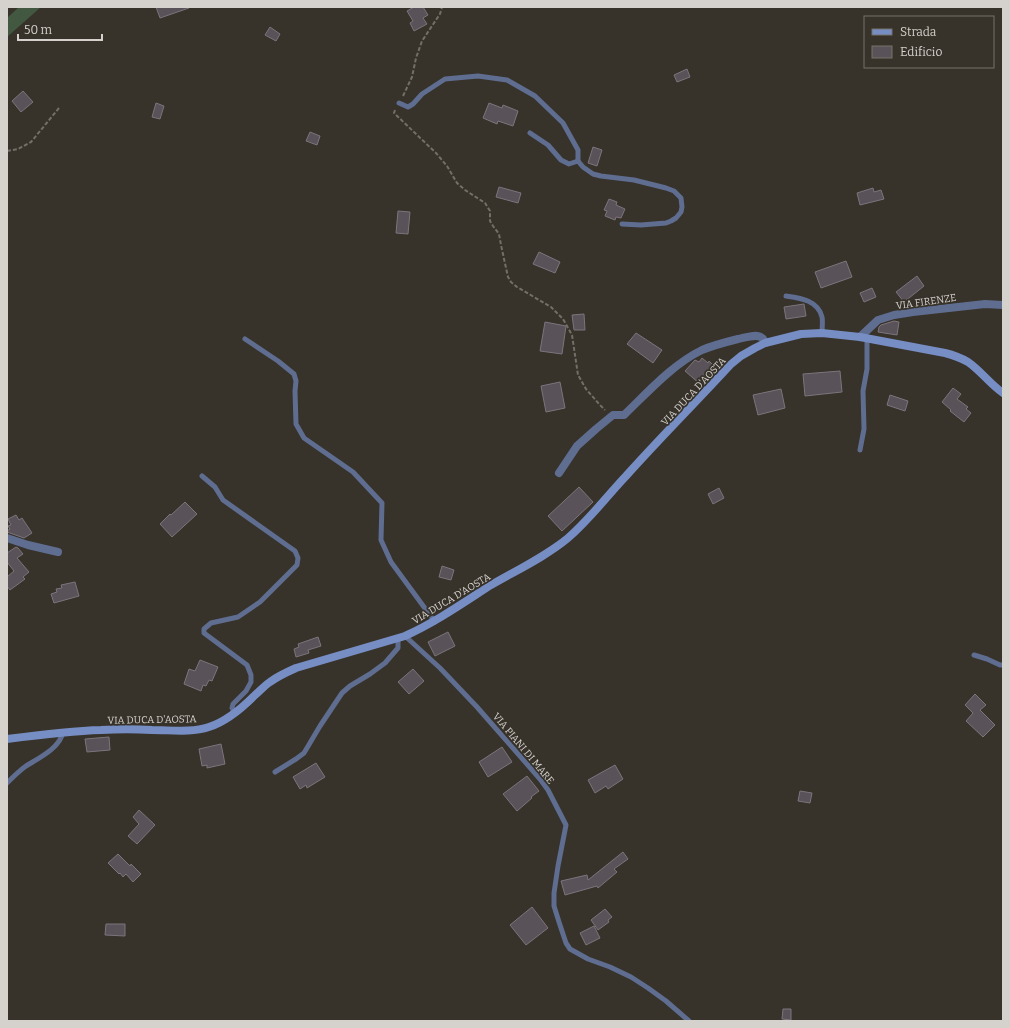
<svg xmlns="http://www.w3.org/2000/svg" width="1010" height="1028" viewBox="0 0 1010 1028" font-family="Bitter,serif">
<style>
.green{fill:#425840}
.building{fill:#5a5259;stroke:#7d747c}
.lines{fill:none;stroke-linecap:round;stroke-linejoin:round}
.path{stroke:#736f68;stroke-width:2;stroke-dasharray:4 2;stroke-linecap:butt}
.lane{stroke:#5f6d90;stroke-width:5}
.street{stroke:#5f6d90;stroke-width:8}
.secondary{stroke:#778ec4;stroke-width:8}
.labels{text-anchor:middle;stroke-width:3.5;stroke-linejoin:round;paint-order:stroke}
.street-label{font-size:10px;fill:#d5d2cd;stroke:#37322a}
</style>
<rect width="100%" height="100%" fill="#37322a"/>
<path class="green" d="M19 7H41L7 37V18Z"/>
<g class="building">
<path d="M156 7H189V8L160 18Z"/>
<path d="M414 7H423L428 15 423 18 427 24 414 31 410 23 413 21 407 11Z"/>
<path d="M270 27 280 34 276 41 265 35Z"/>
<path d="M687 69 690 77 677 82 674 75Z"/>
<path d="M23 91 33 102 21 112 12 101Z"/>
<path d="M156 103 164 106 160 119 152 117Z"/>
<path d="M489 103 502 108 503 105 518 111 513 126 498 121 497 124 483 118Z"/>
<path d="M310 132 320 136 317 145 306 141Z"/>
<path d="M593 147 602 150 597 166 588 163Z"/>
<path d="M499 187 521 193 518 203 496 197Z"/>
<path d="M873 188 874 192 881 190 884 199 860 205 857 193Z"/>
<path d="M609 199 617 202 616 205 625 209 621 218 616 217 615 220 605 216 607 211 604 210Z"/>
<path d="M398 211 410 212 408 234 396 233Z"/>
<path d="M539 252 560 262 555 273 533 264Z"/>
<path d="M846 261 852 277 821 288 815 272Z"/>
<path d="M917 276 924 286 904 302 896 292Z"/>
<path d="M872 288 876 297 864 302 860 293Z"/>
<path d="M804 304 806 316 786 319 784 307Z"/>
<path d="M584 314 585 330H574L572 315Z"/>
<path d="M894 321 899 322 897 335 878 332 879 327 881 325Z"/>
<path d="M545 322 566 326 562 354 540 351Z"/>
<path d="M636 333 662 350 653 363 627 344Z"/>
<path d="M702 358 708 363 709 361 716 368 701 385 685 371 695 360 699 362Z"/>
<path d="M840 371 842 392 805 396 803 374Z"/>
<path d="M560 382 565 408 546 412 541 386Z"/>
<path d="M953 388 961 394 957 399 968 407 966 409 971 413 964 422 950 411 951 410 942 402Z"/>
<path d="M781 389 785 408 758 415 753 395Z"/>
<path d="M890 395 908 401 905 411 887 405Z"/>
<path d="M579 487 593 502 562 531 548 516Z"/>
<path d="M719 488 724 498 713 504 708 494Z"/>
<path d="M185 502 197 514 172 537 160 524 170 514 171 515Z"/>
<path d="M16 515 19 520 22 518 32 533 24 538 7 532V531L10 529 8 526 11 525 8 519Z"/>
<path d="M16 547 18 548 23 554 17 558 29 572 23 577 25 579 10 590 7 586V577L14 571 7 562V553Z"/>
<path d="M442 566 454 570 451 580 439 577Z"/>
<path d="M75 582 79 596 54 603 51 594 57 592 56 589 62 588 61 585Z"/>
<path d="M448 632 455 646 435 656 428 642Z"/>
<path d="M318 637 321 646 308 650 309 653 296 657 294 649 299 647 298 644Z"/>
<path d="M200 660 218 667 212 681 209 680 206 686 203 685 201 691 184 684 189 669 195 671Z"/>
<path d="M413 669 424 681 409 694 398 682Z"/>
<path d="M975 694 986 705 980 710 995 725 983 737 966 721 973 713 965 705Z"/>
<path d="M109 737 110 750 87 752 85 739Z"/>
<path d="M221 744 225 764 207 768V765L202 766 199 749Z"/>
<path d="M502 747 512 762 488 777 479 762Z"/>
<path d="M316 763 325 777 307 788 306 785 300 789 293 777Z"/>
<path d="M615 765 623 779 608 789 606 786 595 793 588 780Z"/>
<path d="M527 776 539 791 531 797 532 798 517 811 503 794Z"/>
<path d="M800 791 812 793 810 803 798 801Z"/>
<path d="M139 810 155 825 137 844 128 836 139 824 133 817Z"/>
<path d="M623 852 628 859 614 869 617 872 598 888 597 886 565 895 561 881 587 875 588 880Z"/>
<path d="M118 854 130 866 131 864 141 874 133 882 126 874 123 877 120 873 119 874 108 863Z"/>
<path d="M532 907 548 928 526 945 510 925Z"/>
<path d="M605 909 612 917 608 920 609 922 598 930 591 920Z"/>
<path d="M106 924H125V936L105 935Z"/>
<path d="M594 926 600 938 586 945 580 933Z"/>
<path d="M783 1009H791V1020L782 1019Z"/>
</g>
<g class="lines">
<g class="path">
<path d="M403 96 412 77 416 58 422 41 440 14 442 7"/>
<path d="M395 110 394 113 436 153 447 166 457 183 465 190 485 203 490 211V221L493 226 499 234 501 245 508 277 511 282 517 287 551 307 563 319 572 335 578 375 586 389 600 405 605 410"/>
<path d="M7 151 18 149 31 142 59 108"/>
</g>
<g class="lane">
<path d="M399 103 408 107 413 104 422 94 445 79 478 76 507 80 535 96 563 123 578 150V161L583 167 593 174 601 176 634 180 666 188 674 191 681 198 682 207 681 212 676 218 671 221 666 223 641 225 622 224"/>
<path d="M530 133 548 145 561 160 569 164 578 161"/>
<path d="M786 296C800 298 818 300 822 317 823 322 822 328 822 333"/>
<path d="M245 339 278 361 294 374 296 381 295 391 296 424 304 438 353 472 382 503 381 540 391 562 435 622"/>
<path d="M860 450 864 429 863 391 867 369V339"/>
<path d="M202 476 215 487 223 500 295 551 298 558 297 565 260 602 238 617 211 623 204 629V633L247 665 251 675V682L246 691 233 704 232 708 235 713"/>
<path d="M405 636 440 668 477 707 540 779 548 790 566 825 558 866 554 893V906L559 922 566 943 570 949 588 959 610 967 631 977 648 988 666 1001 689 1021"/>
<path d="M974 655 987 659 1000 665H1003"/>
<path d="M275 772 296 759 304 753 320 726 342 693 350 686 370 674 385 663 398 648V639"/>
<path d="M7 783C13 777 19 771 26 766 39 758 60 748 63 732"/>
</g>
<g class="street">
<path d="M860 337 878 320 894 315 913 312 985 304 1003 305"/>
<path d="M559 473 577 446 596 429 613 415H624C648 392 673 364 702 350 714 345 726 342 738 339 744 338 757 333 762 338 763 338 765 342 765 343"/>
<path d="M7 538 28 545 58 552"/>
</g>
<path class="secondary" d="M7 739C38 735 69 731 101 730 118 729 135 729 152 730 171 730 191 733 209 727 227 721 241 709 254 696 259 692 264 686 270 682 278 676 287 672 296 668L405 636C436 622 463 603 491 585 517 570 545 557 568 538 590 519 607 496 626 476 660 438 696 402 730 365L741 356 755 348 765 343 801 334 822 333 860 337 945 353C953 355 961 358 968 362 981 371 990 384 1003 393"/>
</g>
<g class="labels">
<g class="street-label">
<text transform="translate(926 301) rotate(-8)" y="4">VIA FIRENZE</text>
<text transform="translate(693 391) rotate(-47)" y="4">VIA DUCA D'AOSTA</text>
<text transform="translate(451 598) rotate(-31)" y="4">VIA DUCA D'AOSTA</text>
<text transform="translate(152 719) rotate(-1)" y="4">VIA DUCA D'AOSTA</text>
<text transform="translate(524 748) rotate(50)" y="4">VIA PIANI DI MARE</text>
</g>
</g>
<rect width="1010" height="1028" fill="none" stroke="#d5d2cd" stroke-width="16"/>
<rect x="864" y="16" width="130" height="52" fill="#37322a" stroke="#76726b"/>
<rect x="872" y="29" width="20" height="6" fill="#778ec4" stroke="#76726b"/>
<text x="900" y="36" font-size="12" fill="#d5d2cd">Strada</text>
<rect x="872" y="46" width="20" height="12" fill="#5a5259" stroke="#76726b"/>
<text x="900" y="56" font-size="12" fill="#d5d2cd">Edificio</text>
<path d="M18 34v6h84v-6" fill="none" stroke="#d5d2cd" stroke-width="2"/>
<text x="24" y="34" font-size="12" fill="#d5d2cd" stroke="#37322a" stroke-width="3" paint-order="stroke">50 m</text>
</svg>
